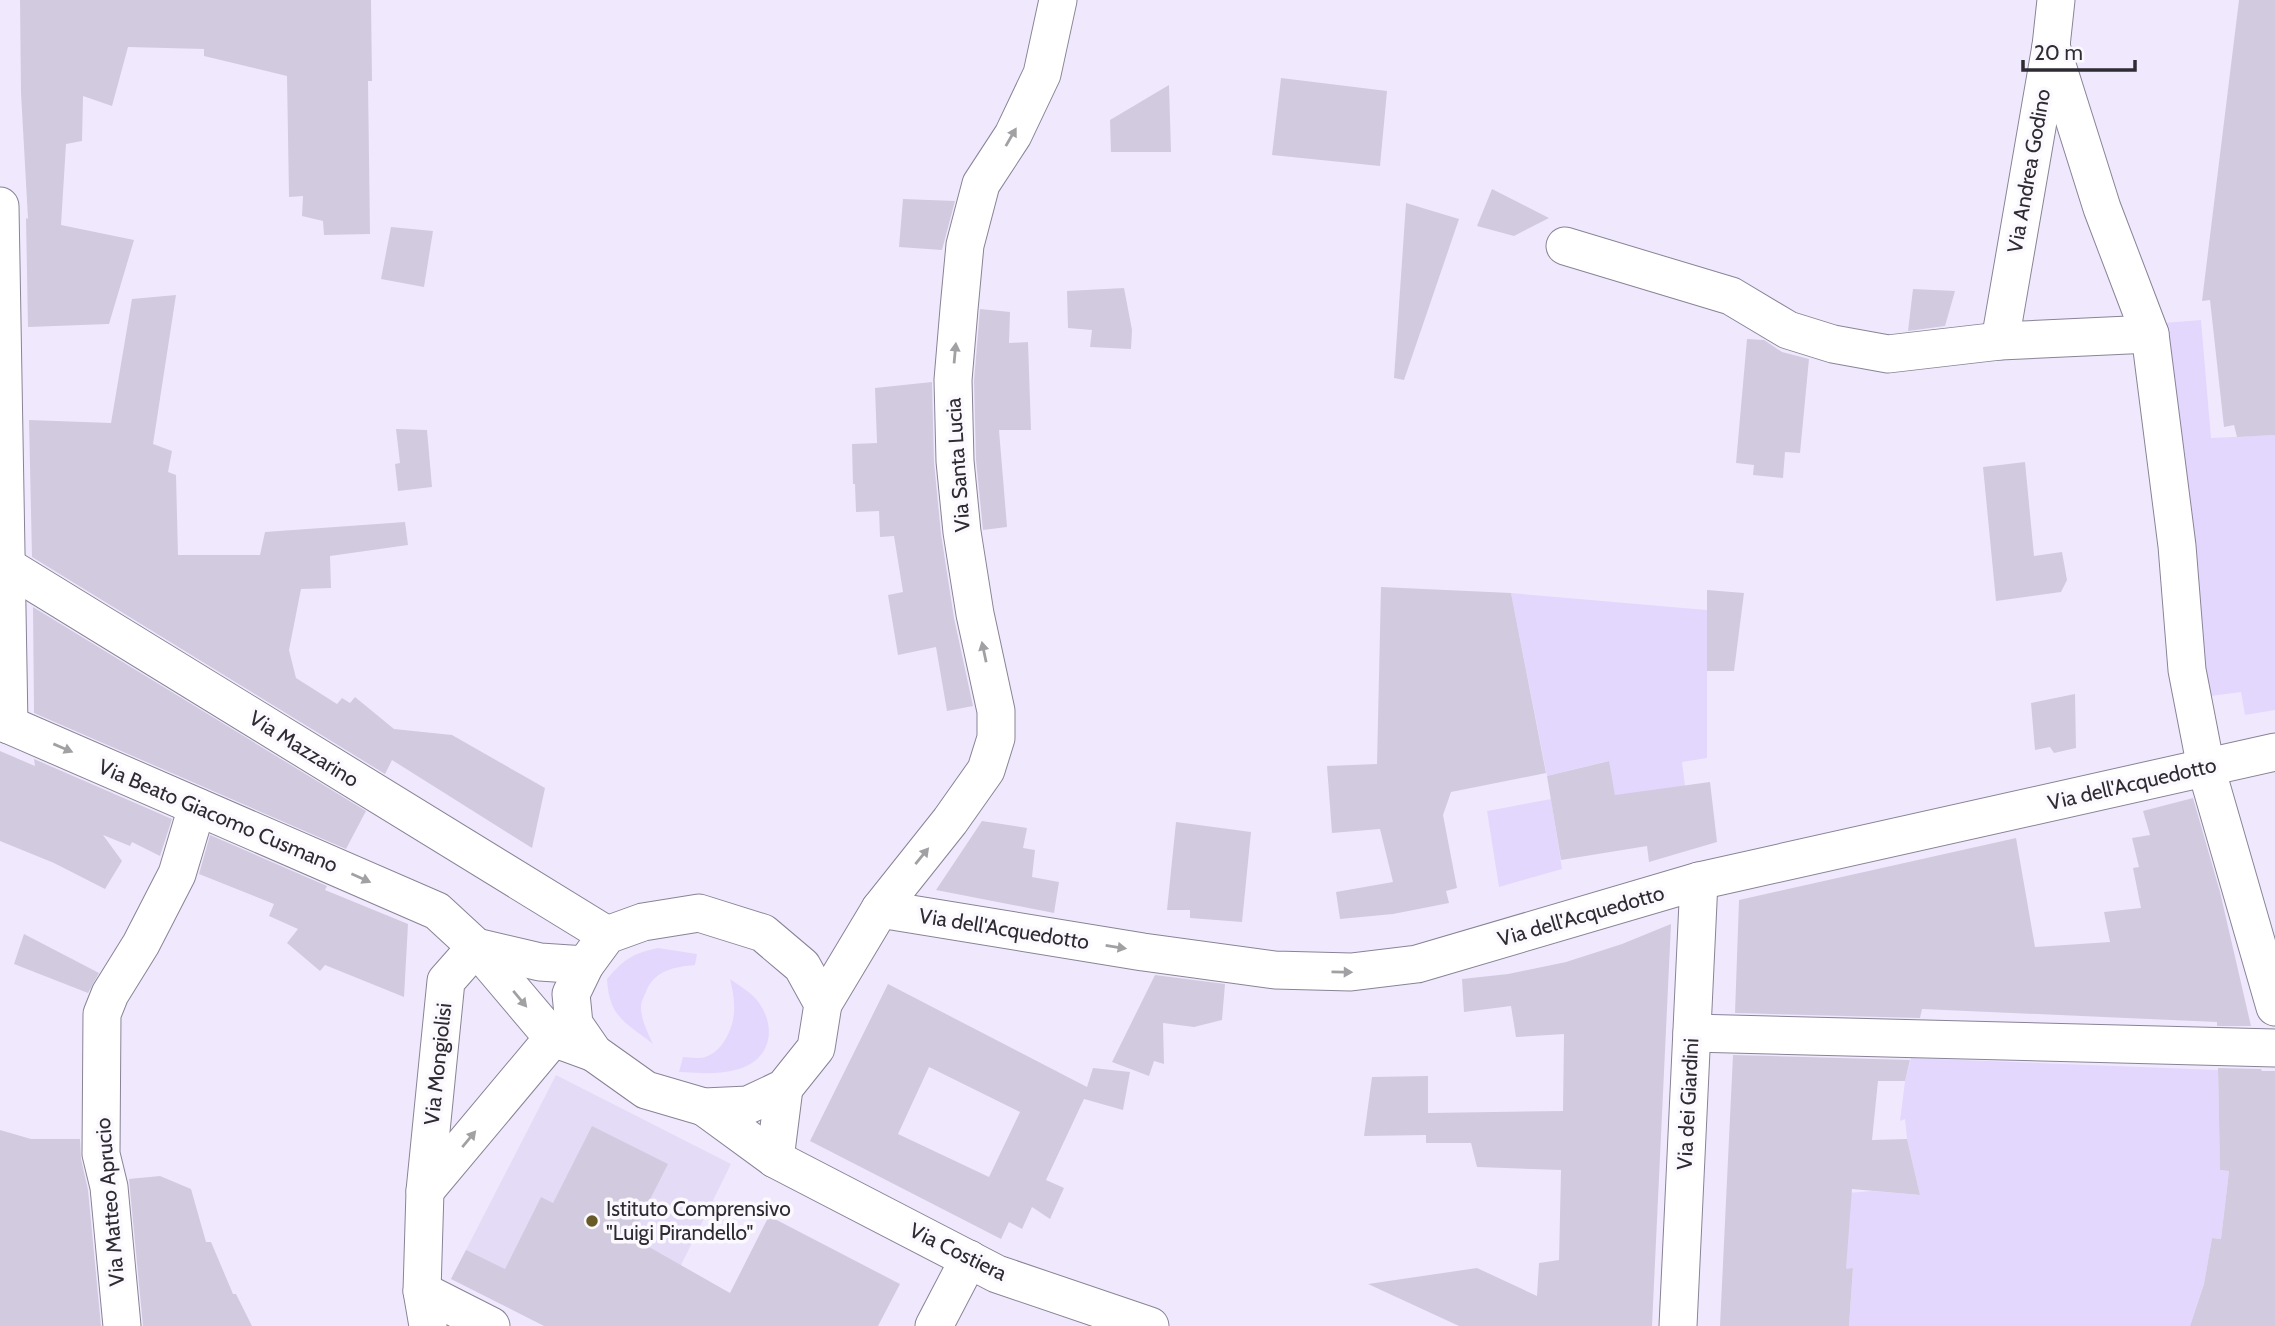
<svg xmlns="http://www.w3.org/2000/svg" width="2275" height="1326" viewBox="0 0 2275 1326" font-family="Cabin,sans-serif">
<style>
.built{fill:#e4dbf7}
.green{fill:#e4d7fd}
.building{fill:#d2cbdf;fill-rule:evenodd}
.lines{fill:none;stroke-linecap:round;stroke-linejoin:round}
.minor-casing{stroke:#898396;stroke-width:39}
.minor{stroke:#fff;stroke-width:37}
.oneway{fill:#a1a0a3}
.poi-dot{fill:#675a27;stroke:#fbf9fe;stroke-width:2.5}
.labels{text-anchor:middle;stroke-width:7;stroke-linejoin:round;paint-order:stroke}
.street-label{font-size:21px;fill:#2e2b33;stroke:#fbf9fe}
.poi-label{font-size:21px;fill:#2e2b33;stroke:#fbf9fe;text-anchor:start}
</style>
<rect width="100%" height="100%" fill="#f0e9fe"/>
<path class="built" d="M556 1075 731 1164 651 1326 451 1279Z"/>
<g class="green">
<path d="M2201 320 2211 438 2275 435V710L2245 715 2241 692 2211 696 2203 724 2163 323Z"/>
<path d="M1511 593 1707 610V758L1682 762 1685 786 1615 796 1608 761 1547 776Z"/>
<path d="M1551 799 1562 869 1499 887 1487 811Z"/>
<path d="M658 948 697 954 695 965C675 967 654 970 646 992 644 996 641 1002 641 1007 641 1020 648 1033 653 1044 625 1022 609 1017 607 979 624 959 633 953 658 948Z"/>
<path d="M730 979C738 985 749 991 756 999 777 1024 773 1059 739 1069 720 1075 699 1073 679 1072L683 1057C689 1057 699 1059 705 1057 712 1055 719 1049 723 1043 737 1022 736 1003 730 979Z"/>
<path d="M1911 1058 2218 1070 2220 1170 2229 1171 2221 1239 2212 1238 2204 1284 2190 1326H1849L1853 1269H1846L1847 1193 1872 1191 1920 1195 1907 1139 1905 1119 1900 1121 1905 1081Z"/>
</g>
<g class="building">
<path d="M20 0H371L372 81H368L370 234 324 235 323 221 302 216 303 196 289 197 287 76 204 56V49L128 47 112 106 83 96 82 141 66 144 61 225 134 240 109 324 28 327 26 218 28 219 21 93Z"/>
<path d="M2239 0H2275V435L2237 437 2234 425 2224 427 2210 300 2202 301Z"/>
<path d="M1281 78 1387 91 1380 166 1272 155Z"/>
<path d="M1169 85 1171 152H1111L1110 120Z"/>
<path d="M1492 189 1549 218 1514 236 1477 226Z"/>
<path d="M903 199 955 201 942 250 899 247Z"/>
<path d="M1406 203 1459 219 1404 380 1394 378Z"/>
<path d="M391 227 433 231 424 287 381 279Z"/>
<path d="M1124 288 1132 330 1131 349 1090 347 1092 330 1068 328 1067 291Z"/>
<path d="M1913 289 1955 291 1945 326 1908 331Z"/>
<path d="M176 295 153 444 172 451 168 472 176 475 178 555H260L265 532 405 522 408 545 330 556 331 588 301 589 289 650 296 678 337 704 342 698 350 703 355 697 394 729 452 735 545 788 532 848 392 760 385 774 32 557 29 420 111 423 132 299Z"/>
<path d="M980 309 1010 312 1009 343 1028 342 1031 430H999L1007 527 983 530 976 460 974 381Z"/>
<path d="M1747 339 1764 340 1782 352 1809 359 1800 453 1785 452 1783 478 1753 475 1754 465 1736 463Z"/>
<path d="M932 382 934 462 941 534 954 618 973 706 947 711 936 647 898 655 888 595 903 592 894 536 880 537 879 511 856 512 855 484H853L852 444 877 443 875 388Z"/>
<path d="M396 429 427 430 432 487 398 491 395 464 400 463Z"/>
<path d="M2025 462 2034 556 2062 552 2067 580 2061 592 1996 601 1983 467Z"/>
<path d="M1381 587 1511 593 1546 773 1451 792 1443 815 1457 888 1446 891 1449 903 1393 914 1340 919 1336 892 1393 882 1380 829 1332 833 1327 766 1377 764Z"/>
<path d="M1707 590 1744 593 1734 671H1707Z"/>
<path d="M33 607 366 811 346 849 34 713Z"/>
<path d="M2075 694 2076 748 2054 753 2050 747 2035 750 2031 703Z"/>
<path d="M0 751 35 766 34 759 172 819 160 856 132 842 130 846 103 835 122 861 105 889 54 863 0 841Z"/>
<path d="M1609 761 1615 795 1710 782 1717 842 1649 862 1647 846 1561 860 1547 776Z"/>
<path d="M2193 798 2220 892 2251 1026H2217V1022L1922 1009 1920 1018 1735 1013 1739 900 2016 838 2035 947 2110 942 2104 912 2141 908 2133 868 2139 867 2132 838 2150 835 2143 811Z"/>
<path d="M982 821 1027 828 1023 848 1035 850 1032 877 1059 882 1054 913 936 890Z"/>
<path d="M1176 822 1251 832 1242 922 1190 918V910H1167Z"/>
<path d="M210 835 327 886 325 890 408 924 404 997 325 965 320 971 287 943 298 929 269 916 274 904 199 874Z"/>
<path d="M1671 924 1652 1326H1459L1368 1284 1477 1268 1537 1296 1539 1263 1559 1260 1561 1170 1477 1167 1471 1143H1426V1135L1364 1136 1372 1077 1428 1076V1113L1563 1111 1564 1034 1516 1037 1511 1006 1464 1012 1462 979 1508 974 1566 962 1622 944Z"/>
<path d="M24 934 99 973 88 993 14 964Z"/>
<path d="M1155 975 1225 984 1222 1020 1194 1027 1163 1023 1164 1064 1154 1061 1149 1076 1112 1062Z"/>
<path d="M888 984 1087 1087 1093 1068 1130 1072 1123 1110 1084 1099 1046 1180 1064 1188 1050 1219 1032 1207 1022 1229 1009 1222 1001 1239 810 1141ZM929 1067 1020 1112 989 1177 898 1134Z"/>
<path d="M1733 1055 1910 1060 1905 1081H1878L1872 1140 1907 1139 1920 1195 1852 1189 1846 1269 1853 1268 1849 1326H1720Z"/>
<path d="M2218 1068 2261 1069 2262 1071H2275V1326H2190L2204 1284 2212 1238 2221 1239 2229 1171 2220 1170Z"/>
<path d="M592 1126 668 1164 634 1231 646 1236 642 1243 730 1293 769 1216 900 1284 878 1326H544L451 1279 466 1250 505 1269 541 1197 553 1203Z"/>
<path d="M0 1130 31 1139H80L81 1159 88 1190 101 1326H0Z"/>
<path d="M160 1176 191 1189 206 1242H211L233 1294H236L252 1326H143L129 1179Z"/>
</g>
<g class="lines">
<defs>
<g id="minor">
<path d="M2051 46 2102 208 2150 334 2177 546 2187 670 2206 768 2275 1007"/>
<path d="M0 206 9 725"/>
<path d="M1565 246 1731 296 1788 330 1833 344 1888 354 2000 341 2150 334"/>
<path d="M2000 341 2051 46 2056 0"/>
<path d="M0 562 607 935"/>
<path d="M0 721 437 911 476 947 553 1038 594 1053"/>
<path d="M880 909 1143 952 1275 970 1351 972 1417 964 1699 881 2275 752"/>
<path d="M699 913 763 933 802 966 823 1004 816 1048 784 1088 748 1105 704 1107 646 1090 594 1053 574 1024 571 994 585 965 607 935 643 922Z"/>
<path d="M476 947 540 962 585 965"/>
<path d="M823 1004 880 909 950 821 986 770 996 738V711L975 614 962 532 955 461 953 380 959 309 965 245 981 184 1013 135 1042 74 1058 0"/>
<path d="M1692 1033 2275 1048"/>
<path d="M704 1107 775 1159 997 1274 1150 1326"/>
<path d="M775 1159 784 1088"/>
<path d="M425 1191 553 1038"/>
<path d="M422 1291 491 1326"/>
<path d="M122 1326 109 1187 101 1154 102 1014 110 994 141 944 177 874 197 807"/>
<path d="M428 1326 422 1291 425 1191 446 981 476 947"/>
<path d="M934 1326 969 1259"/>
<path d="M1678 1326 1699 881"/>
</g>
</defs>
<use href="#minor" class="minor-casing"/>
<use href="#minor" class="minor"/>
</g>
<defs><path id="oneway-solid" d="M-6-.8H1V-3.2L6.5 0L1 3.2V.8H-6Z" transform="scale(1.75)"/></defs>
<g class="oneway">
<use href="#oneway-solid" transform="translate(1011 137) rotate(-60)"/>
<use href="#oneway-solid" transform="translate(955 353) rotate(-85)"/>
<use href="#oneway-solid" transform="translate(984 652) rotate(-102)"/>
<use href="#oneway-solid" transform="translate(63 748) rotate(23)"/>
<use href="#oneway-solid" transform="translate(922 856) rotate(-51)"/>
<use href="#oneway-solid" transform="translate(361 878) rotate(24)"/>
<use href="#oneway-solid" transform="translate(1116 947) rotate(9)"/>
<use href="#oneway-solid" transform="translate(1342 972) rotate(1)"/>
<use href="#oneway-solid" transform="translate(520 999) rotate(50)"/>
<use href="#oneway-solid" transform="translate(469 1139) rotate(-50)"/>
</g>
<circle class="poi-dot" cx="592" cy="1221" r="7"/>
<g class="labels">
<g class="street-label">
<text transform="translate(2029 171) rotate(-80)" y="7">Via Andrea Godino</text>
<text transform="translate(958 465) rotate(-94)" y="7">Via Santa Lucia</text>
<text transform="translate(304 749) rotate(32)" y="7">Via Mazzarino</text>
<text transform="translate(2132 784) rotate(-13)" y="7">Via dell'Acquedotto</text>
<text transform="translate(218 816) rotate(23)" y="7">Via Beato Giacomo Cusmano</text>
<text transform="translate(1581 916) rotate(-16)" y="7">Via dell'Acquedotto</text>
<text transform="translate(1004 929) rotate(9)" y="7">Via dell'Acquedotto</text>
<text transform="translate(438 1064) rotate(-84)" y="7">Via Mongiolisi</text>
<text transform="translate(1688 1104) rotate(-87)" y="7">Via dei Giardini</text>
<text transform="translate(110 1202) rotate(-95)" y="7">Via Matteo Aprucio</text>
<text transform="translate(958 1252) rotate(26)" y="7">Via Costiera</text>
</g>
<g class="poi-label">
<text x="606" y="1216">Istituto Comprensivo<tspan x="606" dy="24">"Luigi Pirandello"</tspan></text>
</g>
</g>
<path d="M2023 60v10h112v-10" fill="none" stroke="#2e2b33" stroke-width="3.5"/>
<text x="2034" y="60" font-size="21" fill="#2e2b33" stroke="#fbf9fe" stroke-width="5" paint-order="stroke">20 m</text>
</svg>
